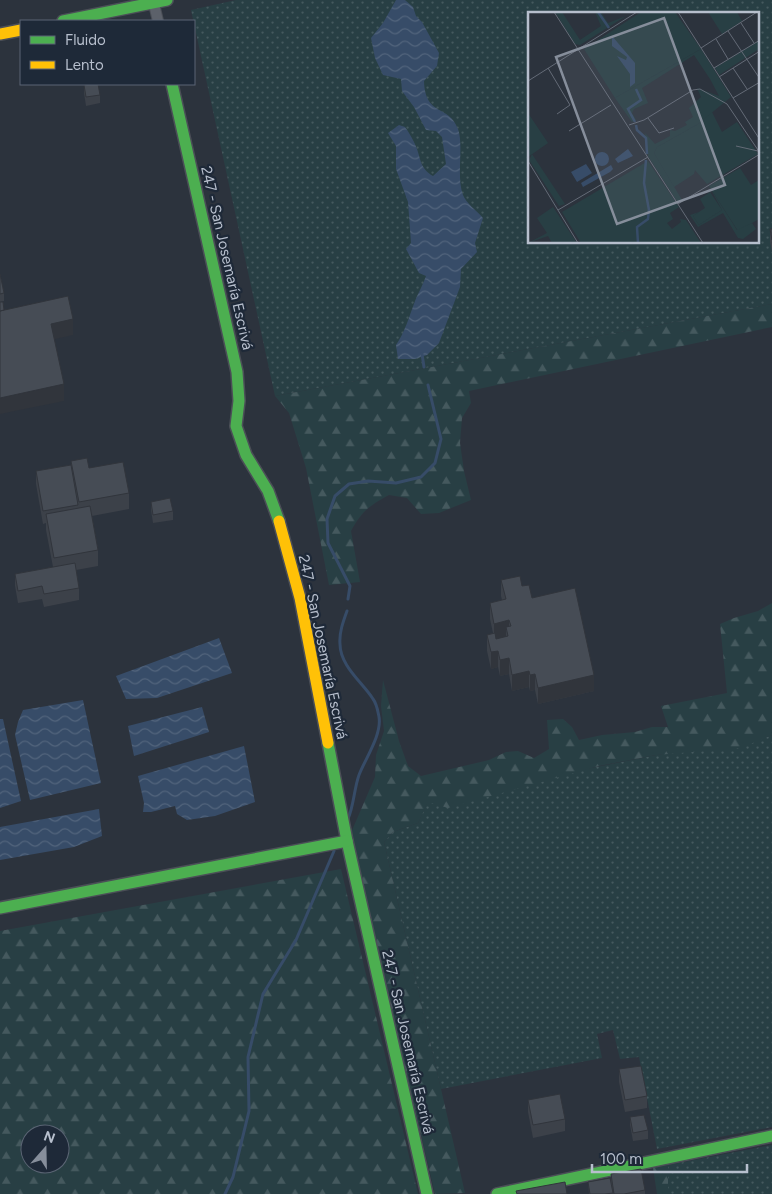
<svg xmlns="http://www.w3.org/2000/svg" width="772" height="1194" viewBox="0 0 772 1194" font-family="Figtree,sans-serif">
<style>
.grass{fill:url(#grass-dots);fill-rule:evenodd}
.forest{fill:url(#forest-firs);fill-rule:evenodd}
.water{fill:url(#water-waves)}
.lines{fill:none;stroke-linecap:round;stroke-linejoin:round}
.stream{stroke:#374c68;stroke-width:3}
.street-casing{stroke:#4b4f57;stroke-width:12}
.fast-casing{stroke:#4b4f57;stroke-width:14}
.slow-casing{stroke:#4b4f57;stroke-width:14}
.street{stroke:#5c616a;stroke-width:10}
.fast{stroke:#4caf50;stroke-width:11}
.slow{stroke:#ffc107;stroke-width:11}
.wall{fill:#3c4149}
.shaded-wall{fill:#31353c}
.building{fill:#464c55;stroke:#31353c}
.labels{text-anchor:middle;stroke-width:4.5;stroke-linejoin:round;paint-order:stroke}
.street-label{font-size:15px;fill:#b7bfcd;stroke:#1e2938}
.inset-river{fill:none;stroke:#374c68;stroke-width:2.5}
.inset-road{fill:none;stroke:#646b77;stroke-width:1}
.view{fill:#868e9b;fill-opacity:0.15;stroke:#868e9b;stroke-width:2.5}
.inset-edge{fill:none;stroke:#b7bfcd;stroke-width:2.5}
</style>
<defs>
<pattern id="grass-dots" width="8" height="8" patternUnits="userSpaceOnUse" patternTransform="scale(1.25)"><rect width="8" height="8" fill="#283f44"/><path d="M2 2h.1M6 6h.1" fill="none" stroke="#45595e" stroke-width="1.8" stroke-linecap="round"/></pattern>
<pattern id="forest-firs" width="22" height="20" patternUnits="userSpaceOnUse" patternTransform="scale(1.25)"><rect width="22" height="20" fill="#283f44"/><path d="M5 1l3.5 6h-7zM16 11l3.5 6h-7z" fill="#45595e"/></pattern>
<pattern id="water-waves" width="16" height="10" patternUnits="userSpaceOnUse" patternTransform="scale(1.25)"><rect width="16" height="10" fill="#374c68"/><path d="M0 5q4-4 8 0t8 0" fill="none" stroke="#52647c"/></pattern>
</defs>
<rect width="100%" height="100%" fill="#2c333d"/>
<g class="grass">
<path d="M236 0H772V304L275 396 191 10ZM530 14H758V242H530Z"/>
<path d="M772 735V1127L657 1149 639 1057 620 1059 613 1030 597 1034 602 1058 441 1089 384 842 393 832 418 823 428 801 656 755 686 751 764 738Z"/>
<path d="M772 1145V1194H668V1165Z"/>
</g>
<g class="forest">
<path d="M772 304V327L469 391 471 403 462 418 460 443 464 471 471 500 439 513 421 514 407 498 389 495C369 506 362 511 351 531L360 582 329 585 306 468 289 413 275 396Z"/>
<path d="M772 603V735L741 748 656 755 599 766 448 808 428 802 418 823 393 832 384 842 465 1193 435 1194 350 835 375 777 376 755 384 731 381 706 383 680 399 741 408 766 421 776 489 760 506 752 518 751 534 758 549 749 547 720 563 719 572 727 579 740 602 735 635 732 652 727H668L661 706 727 693 720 624 734 618 758 611Z"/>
<path d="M341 869 418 1194H0V931ZM30 1134H60V1164H30Z"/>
<path d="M668 1165V1194H657L653 1168Z"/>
</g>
<g class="water">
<path d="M396 0H405L413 7 416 16 422 22 439 53 437 66 424 81C425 117 449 104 458 129 464 146 456 176 463 195 466 203 477 211 483 218L475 243 477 252 461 269 460 287 439 343 427 355 415 359H398L396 345C405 332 409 317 415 301 418 293 423 285 426 276L419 273 406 249 411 243 408 202 396 169V146L388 133 399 125 405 127C410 134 414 141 417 149 421 161 421 169 433 176L446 164 442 137 436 131 426 130 414 107 402 91 401 79 383 75 375 58 371 38 383 23Z"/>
<path d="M219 638 232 673 157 698 126 699 116 676Z"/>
<path d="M83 700 101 783 30 800 15 735 18 722 23 710Z"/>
<path d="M202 707 209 732 134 756 128 726Z"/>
<path d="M0 719H3L21 801 0 808Z"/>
<path d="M244 746 255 802 215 816 187 820 177 814 175 806 151 812H143L144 803 138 776Z"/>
<path d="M99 809 102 836 74 847 0 860V827Z"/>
</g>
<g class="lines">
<g class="stream">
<path d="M422 354 424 367"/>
<path d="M348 599 350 586 328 543 327 519 335 496 349 484 368 481 396 483 421 477 435 463 441 439 428 385"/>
<path d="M347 611C343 622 339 633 340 644 340 666 363 683 373 699 377 704 378 712 379 717 382 735 365 759 359 775 354 789 354 805 348 819"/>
<path d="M225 1194 233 1177 249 1111 248 1057 263 994 296 940 334 851"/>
</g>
<defs>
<path id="street" d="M153 0 158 21"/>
<g id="fast">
<path d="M63 21 167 0"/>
<path d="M172 84 237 372 239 401 236 426 246 455 268 491 279 521"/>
<path d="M328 743 347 841 427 1194"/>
<path d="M0 908 347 841"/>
<path d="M497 1194 772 1136"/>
</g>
<g id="slow">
<path d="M0 34 21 30"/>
<path d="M279 521 300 598 328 743"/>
</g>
</defs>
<use href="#street" class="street-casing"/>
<use href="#fast" class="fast-casing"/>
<use href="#slow" class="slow-casing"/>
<use href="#street" class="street"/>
<use href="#fast" class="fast"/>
<use href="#slow" class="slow"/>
</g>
<g class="wall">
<path d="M84 85 100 95V103L86 106 84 93Z"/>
<path d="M770 229H772V252L770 242Z"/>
<path d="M0 274 4 293V301L0 302Z"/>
<path d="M71 461 89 468 129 493V509L92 516 98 550V566L76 570 79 588V600L44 607 42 599 18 603 15 586V574L53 567 46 530V523L43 524 36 484V471L71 465Z"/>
<path d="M151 502 173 511V520L153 523 151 510Z"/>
<path d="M501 580 522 586 532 598 594 691 538 704 535 690 530 691 529 687 512 691 509 674 500 676 498 667 491 669 487 651V635L493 633 490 619V603L502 600 501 596Z"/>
<path d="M619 1069 647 1096V1108L625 1112 619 1082Z"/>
<path d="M528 1100 565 1119V1131L533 1138 528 1112Z"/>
<path d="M630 1117 648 1130V1139L633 1141 630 1125Z"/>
<path d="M611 1174 645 1190V1194H589L588 1182 611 1180Z"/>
</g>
<g class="shaded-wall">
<path d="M73 319V335L51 340V324Z"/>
<path d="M64 384V401L0 414V398Z"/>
<path d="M509 620V636L506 627V637L494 640V624Z"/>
<path d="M498 651V667L491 669V652Z"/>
<path d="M509 658V674L500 676V660Z"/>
<path d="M529 671V687L512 691V675Z"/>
<path d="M535 674V690L530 691V675Z"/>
<path d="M594 675V691L538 704V688Z"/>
</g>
<g class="building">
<path d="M90 84H98L100 95 86 97 84 85Z"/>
<path d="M770 229H772V240Z"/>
<path d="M0 274 4 293 0 294Z"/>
<path d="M68 296 73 319 51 324 64 384 0 398V311Z"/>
<path d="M0 302H3L4 310 0 311Z"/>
<path d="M87 458 89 468 123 462 129 493 79 502 71 461Z"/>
<path d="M71 465 78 505 43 511 36 471Z"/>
<path d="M170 498 173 511 153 515 151 502Z"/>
<path d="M90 506 98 550 54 558 46 514Z"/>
<path d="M75 563 79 588 44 594 42 586 18 591 15 574Z"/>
<path d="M520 576 522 586 529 585 532 598 575 588 594 675 538 688 535 674 530 675 529 671 512 675 509 658 500 660 498 651 491 652 487 635 495 633 496 639 508 636 506 627 511 626 509 620 494 624 490 603 506 599 501 580Z"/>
<path d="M641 1066 647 1096 625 1100 619 1069Z"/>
<path d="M560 1094 565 1119 533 1125 528 1100Z"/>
<path d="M644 1115 648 1130 633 1133 630 1117Z"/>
<path d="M641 1169 645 1190 624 1194H614L611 1174Z"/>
<path d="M610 1178 613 1193 605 1194H590L588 1182Z"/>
<path d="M565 1182 567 1194H517L516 1191Z"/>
</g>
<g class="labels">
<g class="street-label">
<text transform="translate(227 258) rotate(77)" y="5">247 - San Josemaría Escrivá</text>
<text transform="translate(323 647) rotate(78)" y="5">247 - San Josemaría Escrivá</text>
<text transform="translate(408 1042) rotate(77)" y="5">247 - San Josemaría Escrivá</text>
</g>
</g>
<g transform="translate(528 12)">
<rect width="231" height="231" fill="#2c333d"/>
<path d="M113 0H147L173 37 87 86 56 37ZM180 0H209L214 9 194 22ZM184 100 194 120 209 110 230 142 179 172 167 158 166 162 146 175 126 141 129 135 170 112ZM0 101 20 131 0 145ZM212 156 223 173 231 168V207L210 219 181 174ZM182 180 194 198 171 213 165 204 177 196 172 187Z" fill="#283f44"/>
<path d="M27 0H34L52 28 73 14 67 0H73L80 11 98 4 52 33 47 32ZM173 37 203 85 170 112 129 135 126 141 154 188 150 191 120 144 117 121 127 132 142 124V118L147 119 159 113 157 110 165 105 161 96 173 85 169 76 191 84 182 67 166 43 114 76 120 91 106 97 104 101 108 108 104 110 87 86ZM4 142 37 192 31 194 1 148ZM120 149 151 195 142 201 145 207 139 211 144 217 153 210 152 207 158 208 173 231H53L34 200ZM181 174 209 218 224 211 228 217 215 227 210 226 195 201 170 215 162 203 171 200 165 204 171 213 194 198ZM25 195 49 231H24L20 224 0 231 19 221 9 206Z" fill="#283f44"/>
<path d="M231 29V37L191 63 187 56Z" fill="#283f44"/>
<path d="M84 24 107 51V71L102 75V62L89 44 98 48 99 45 84 34ZM100 137 105 144 90 151 87 147ZM67 147a7 7 0 1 1 14 0a7 7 0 1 1-14 0ZM58 152 64 161 49 170 43 160ZM83 153 85 157 82 160 55 175 53 171Z" fill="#374c68"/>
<path class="inset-river" d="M70 0 81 16M107 110 100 97 113 88 108 77M108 113 109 118 118 126 119 142M110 231 109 215 120 207 121 198 116 171 118 148"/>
<path class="inset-road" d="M26 0 175 231M150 0 232 128M213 11 226 31M200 19 232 67M188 27 200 47M173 36 229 0M20 56 42 93 29 102M186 56 232 28M205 56 219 77M191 65 232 39M0 69 109 0M205 86 232 70M120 106 131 121 146 116M101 113 116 108 165 78 172 77 199 92 232 141M41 119 83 93M208 134 230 139M0 149 50 231M150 192 232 142M30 198 120 145"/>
<path class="view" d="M136 6 197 173 89 212 28 45Z"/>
<rect width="231" height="231" class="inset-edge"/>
</g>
<rect x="20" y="20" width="175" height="65" fill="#1e2938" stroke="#5b6574"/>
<rect x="30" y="36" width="25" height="8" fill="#4caf50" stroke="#5b6574"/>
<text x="65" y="45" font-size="15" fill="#b7bfcd">Fluido</text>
<rect x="30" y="61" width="25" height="8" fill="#ffc107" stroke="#5b6574"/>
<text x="65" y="70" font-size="15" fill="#b7bfcd">Lento</text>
<g transform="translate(45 1149) rotate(20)"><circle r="24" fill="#1e2938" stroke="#5b6574"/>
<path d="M0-4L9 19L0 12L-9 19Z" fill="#868e9b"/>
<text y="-8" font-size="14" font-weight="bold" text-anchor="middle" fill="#b7bfcd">N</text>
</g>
<path d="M592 1164v8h155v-8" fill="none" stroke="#b7bfcd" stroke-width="2.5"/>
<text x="600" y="1164" font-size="15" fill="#b7bfcd" stroke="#1e2938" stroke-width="4" paint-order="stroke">100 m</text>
</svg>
